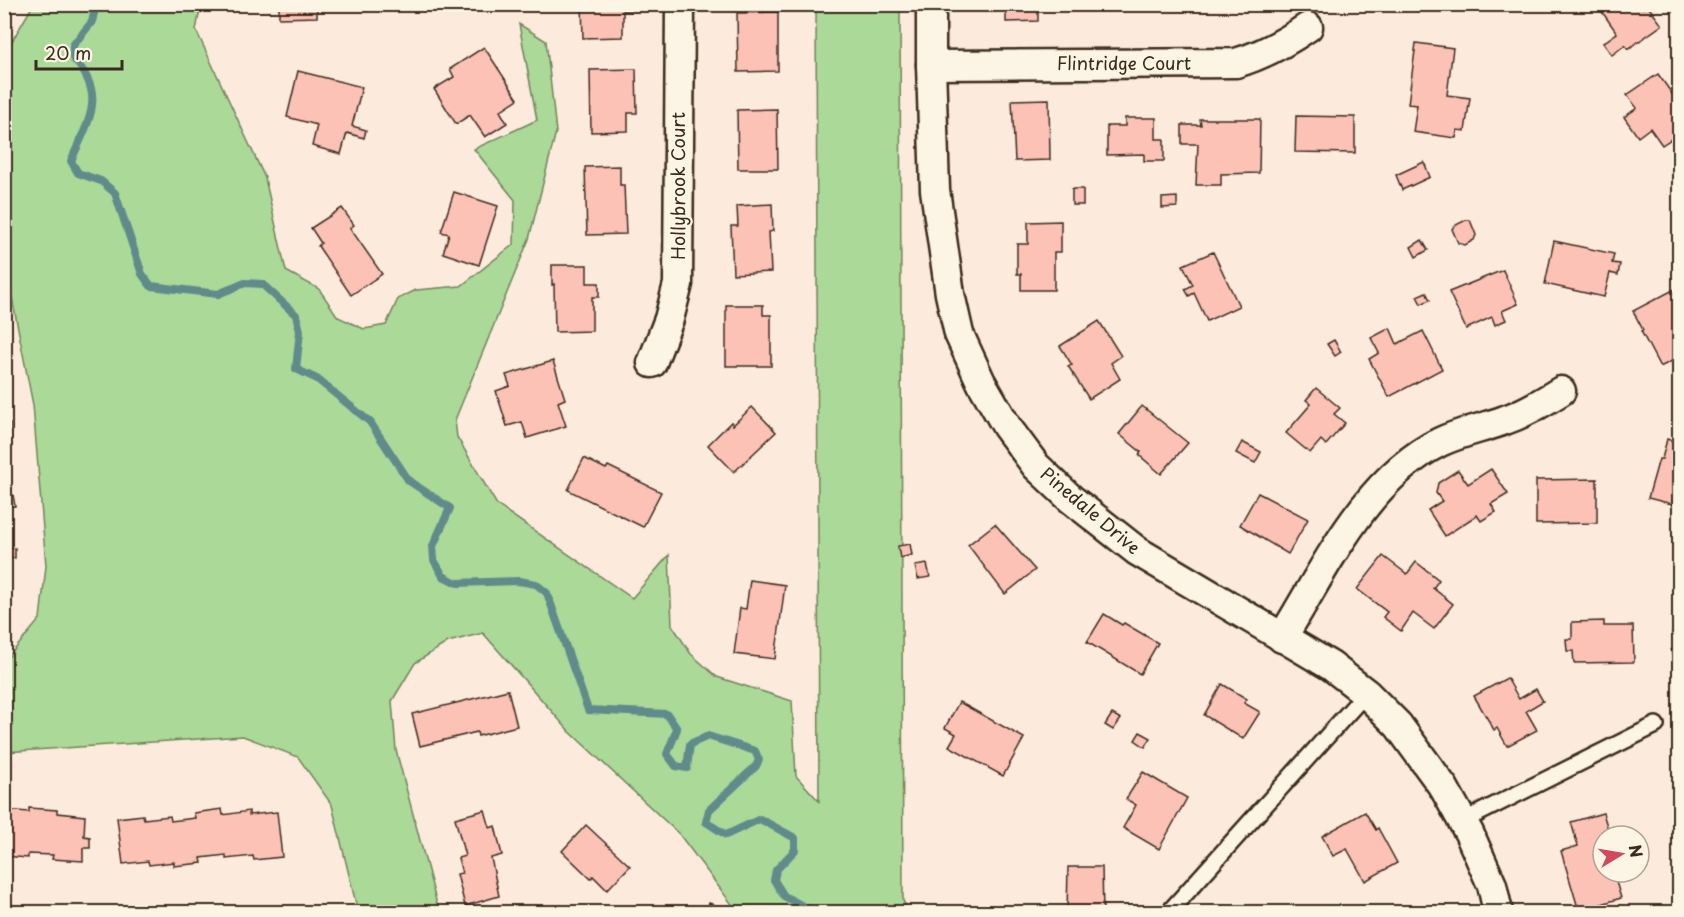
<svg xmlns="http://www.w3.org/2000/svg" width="1684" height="917" viewBox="0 0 1684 917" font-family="'Playpen Sans',sans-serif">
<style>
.green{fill:#aad998;stroke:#72825b;stroke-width:1.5}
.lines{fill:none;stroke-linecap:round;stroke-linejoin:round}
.stream{stroke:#618b8b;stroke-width:8}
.building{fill:#fdc2b6;stroke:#3b2a1e;stroke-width:1.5}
.service-casing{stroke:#3b2a1e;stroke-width:20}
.minor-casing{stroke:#3b2a1e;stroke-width:33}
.service{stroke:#fcf5e5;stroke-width:15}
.minor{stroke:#fcf5e5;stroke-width:28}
.labels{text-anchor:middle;stroke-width:4.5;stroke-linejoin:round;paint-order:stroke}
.street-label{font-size:18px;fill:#3b2a1e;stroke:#fcf5e5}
</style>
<rect width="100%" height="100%" fill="#fcebdc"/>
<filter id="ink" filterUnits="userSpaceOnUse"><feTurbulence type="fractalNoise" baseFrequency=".0167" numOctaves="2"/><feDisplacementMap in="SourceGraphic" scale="12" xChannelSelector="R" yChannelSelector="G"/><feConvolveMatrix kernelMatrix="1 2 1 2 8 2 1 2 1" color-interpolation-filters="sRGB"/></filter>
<g filter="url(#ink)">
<path class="green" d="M33 5H201L196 30 265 178 286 271 319 289 338 317 364 329 386 325 398 299 416 290 461 286 514 244 515 200 474 149 537 120 519 24 546 41 556 132 529 239 455 420 457 437 497 505 632 598 669 555 672 625 691 654 717 677 792 701 796 776 819 801 816 5H900L903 901 910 912H736L734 907 679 834 569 731 483 633 448 642 415 663 392 701 396 750 439 912H358L332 805 298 757 243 736 5 752V661L40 619 46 566 33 405 5 262V53Z"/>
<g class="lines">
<path class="stream" d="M96 4 92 22 73 45V58C108 96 88 121 71 161L78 173 101 181 115 193 142 274 151 286 218 294 245 283 262 284 296 315 300 331 296 369 317 379 370 422 409 481 450 508 433 546 434 560 443 576 457 583 519 581 536 584 547 593 588 710 667 714 677 729 667 754 676 766 687 768 690 744 708 736 755 751 759 760 756 766 709 810 706 822 726 835 760 819 795 838V850L776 870 774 880 784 896 814 912"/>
</g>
<g class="building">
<path d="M279 4H317V17L279 18Z"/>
<path d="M582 4H631V11H623V37L583 38Z"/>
<path d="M1001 4H1038V21L1006 22V6Z"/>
<path d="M1105 4H1165V7L1105 8Z"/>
<path d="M1600 4H1641L1643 8 1647 5 1662 25 1628 49 1625 45 1612 55 1603 43 1617 33 1598 6Z"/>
<path d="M778 12V71L738 72 737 13Z"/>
<path d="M1416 43 1453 48 1447 95 1470 98 1465 131 1457 130 1456 138 1413 132 1417 105 1408 104Z"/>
<path d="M484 47 518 99 500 111 507 123 485 137 470 115 456 124 434 89 454 77 450 69Z"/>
<path d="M636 69 637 113H628V131L591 132 590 70Z"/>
<path d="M298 71 362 87 352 126 366 130 364 138 347 133 341 154 312 146 317 125 287 117Z"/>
<path d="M1658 74 1680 105V133L1662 145 1650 128 1638 137 1624 117 1637 108 1627 95Z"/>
<path d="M1049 99 1050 160 1015 161 1012 100Z"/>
<path d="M777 109 778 169H738L737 110Z"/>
<path d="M1296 116 1355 117V153L1295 152Z"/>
<path d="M1125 118H1156V139H1164V161H1144V154L1107 155V126H1125Z"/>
<path d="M1200 119H1260L1259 173 1221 174V185H1196L1198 144H1182V125H1201Z"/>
<path d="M1424 162 1430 177 1402 190 1396 175Z"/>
<path d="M620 166V185H624L626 234 587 235 585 167Z"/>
<rect x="1072" y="189" width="11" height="16"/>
<path d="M454 192 498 206 479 265 443 253 449 234 441 232Z"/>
<path d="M1177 197V207L1162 208V198Z"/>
<path d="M772 204 773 231 769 232 771 272 733 274 731 226H738L737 206Z"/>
<path d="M342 208 354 225 350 228 382 274 351 295 318 246 321 243 311 228Z"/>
<path d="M1466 220H1470L1476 235 1474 240 1465 245 1458 243 1452 229 1454 226Z"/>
<path d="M1061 221V252H1054V290H1021V274H1017V244H1028V222Z"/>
<path d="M1422 240 1428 250 1416 257 1411 247Z"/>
<path d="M1554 241 1614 254 1612 263 1620 264 1618 275 1610 273 1604 297 1545 284Z"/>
<path d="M1213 252 1239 306 1207 321 1194 293 1189 296 1185 289 1193 285 1183 265Z"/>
<path d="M552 265H587V283H599V297H592V331L555 332 554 284 552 285Z"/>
<path d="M1503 270 1518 304 1502 311 1506 320 1495 325 1492 317 1466 329 1449 292Z"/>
<path d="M1677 288 1680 293V357L1660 367 1641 331 1643 330 1633 311Z"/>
<path d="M1426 292 1430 300 1421 304 1417 296Z"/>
<path d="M726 305H763V315H771V366H726Z"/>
<path d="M1099 321 1121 356 1111 363 1120 379 1089 399 1068 366 1072 365 1060 346Z"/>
<path d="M1390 328 1397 344 1423 331 1442 369 1389 397 1369 359 1379 353 1371 338Z"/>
<path d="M1334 340 1341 352 1335 356 1327 344Z"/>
<path d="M553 361 565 399 558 402 566 426 527 438 522 422 507 426 496 391 510 386 506 375Z"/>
<path d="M1316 388 1340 408 1334 414 1345 423 1326 445 1321 440 1310 453 1286 433 1311 404 1306 400Z"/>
<path d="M1142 406 1188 443 1161 474 1139 455 1141 452 1119 434Z"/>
<path d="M752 407 776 432 734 472 708 445 731 422 733 425Z"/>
<rect x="4" y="424" width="6" height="11"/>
<path d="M1667 439 1680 443V506L1648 498 1659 459H1662Z"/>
<path d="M1242 442 1261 452 1255 463 1236 453Z"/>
<rect x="4" y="448" width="6" height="12"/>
<path d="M584 458 606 469 608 466 661 492 643 527 568 490Z"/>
<path d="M1491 469 1508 494 1491 504 1496 512 1481 521 1477 515 1445 536 1428 510 1442 501 1436 493 1438 483 1458 470 1468 484Z"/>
<path d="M1597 479V523L1536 524V480Z"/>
<path d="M1258 493 1308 519 1288 554 1240 525Z"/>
<path d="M4 495H13L15 506 4 507Z"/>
<path d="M995 524 1035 570 1005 594 968 545Z"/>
<path d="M910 544 912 555 900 558 898 546Z"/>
<path d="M15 548V558H4V549Z"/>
<path d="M1383 556 1407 574 1416 562 1439 580 1433 588 1453 604 1434 629 1413 613 1401 631 1383 617 1387 612 1357 589Z"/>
<path d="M927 564 930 577 918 579 915 566Z"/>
<path d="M750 580 785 585 775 659 734 654 740 608 746 609Z"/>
<path d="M1104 614 1122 625 1124 623 1158 643 1140 674 1087 642Z"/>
<path d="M1604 621V626H1633L1634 662 1574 663 1573 651H1567L1566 639H1572V622Z"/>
<path d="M1680 630V678H1679L1671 650 1676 648 1672 632Z"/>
<path d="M1507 678 1519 699 1536 689 1543 701 1526 711 1537 730 1507 746 1497 728 1494 730 1474 696Z"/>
<path d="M1222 684 1247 699 1244 703 1260 712 1243 739 1204 715Z"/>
<path d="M508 690 517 726 478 736 477 732 420 746 412 714Z"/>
<path d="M959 702 1024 738 1003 776 949 746 956 734 945 728Z"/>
<path d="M1112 714 1121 719 1113 730 1105 725Z"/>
<path d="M1140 732 1151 738 1145 747 1135 740Z"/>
<path d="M1143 772 1187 798 1159 849 1123 828 1136 805 1126 799Z"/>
<path d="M29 808 57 810V813L85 816 84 836 90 837V848H83V861L52 859 53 855 28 854V858L4 856V810L29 812Z"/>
<path d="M222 809 223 815 249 811V815L277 812 282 857 254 860 253 856 226 859V855L201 858 202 863 174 866V862L149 865 148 861 123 864 117 818 143 815 144 819 170 816 171 821 195 818 194 813Z"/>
<path d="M485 810 490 828 495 826 502 855 491 858 499 896 465 906 457 874 462 873 458 858 465 856 455 818Z"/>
<path d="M1365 812 1376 830 1378 828 1397 863 1365 881 1347 849 1333 856 1322 836Z"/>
<path d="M1603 813 1610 836H1603V872H1613L1621 898 1579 911 1561 851 1578 846 1571 822Z"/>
<path d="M586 825 630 866 607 890 593 876 591 879 562 851Z"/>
<path d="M1068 867H1102L1103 912H1067Z"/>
<path d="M709 903 720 907 718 912H706Z"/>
</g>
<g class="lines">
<defs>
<g id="service">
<path d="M1463 821 1656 725"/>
<path d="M1169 912 1366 693"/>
</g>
<g id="minor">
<path d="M931 4V65L935 190 950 294 959 334 981 382 1007 427 1036 466 1071 499 1137 551 1331 666 1366 693 1398 725 1444 788 1469 833 1492 885 1498 912"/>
<path d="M931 65 1236 63C1263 55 1285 43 1308 27"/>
<path d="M652 363 669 319 678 284 680 4"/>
<path d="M1282 638C1325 569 1365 479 1440 442 1461 432 1484 428 1505 420 1525 413 1543 402 1561 391"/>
</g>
</defs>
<use href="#service" class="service-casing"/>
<use href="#minor" class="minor-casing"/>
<use href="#service" class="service"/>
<use href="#minor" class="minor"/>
</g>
</g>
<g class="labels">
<g class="street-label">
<text x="1124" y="70">Flintridge Court</text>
<text transform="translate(679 186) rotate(-90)" y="6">Hollybrook Court</text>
<text transform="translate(1090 511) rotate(40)" y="6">Pinedale Drive</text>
</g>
</g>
<rect width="1684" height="917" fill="none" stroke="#fcf5e5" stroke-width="24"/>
<rect x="12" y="12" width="1660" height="893" fill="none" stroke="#3b2a1e" stroke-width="2" filter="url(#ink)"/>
<g transform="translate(1621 854) rotate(79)"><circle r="28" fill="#fcf5e5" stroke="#afa495" stroke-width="1.5"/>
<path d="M0-4.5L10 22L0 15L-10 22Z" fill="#d1495b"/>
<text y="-9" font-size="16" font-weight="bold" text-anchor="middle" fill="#3b2a1e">N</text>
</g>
<path d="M36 60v9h86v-9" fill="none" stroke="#3b2a1e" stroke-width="3"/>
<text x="45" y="60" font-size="18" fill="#3b2a1e" stroke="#fcf5e5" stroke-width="4.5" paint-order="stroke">20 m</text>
</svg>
